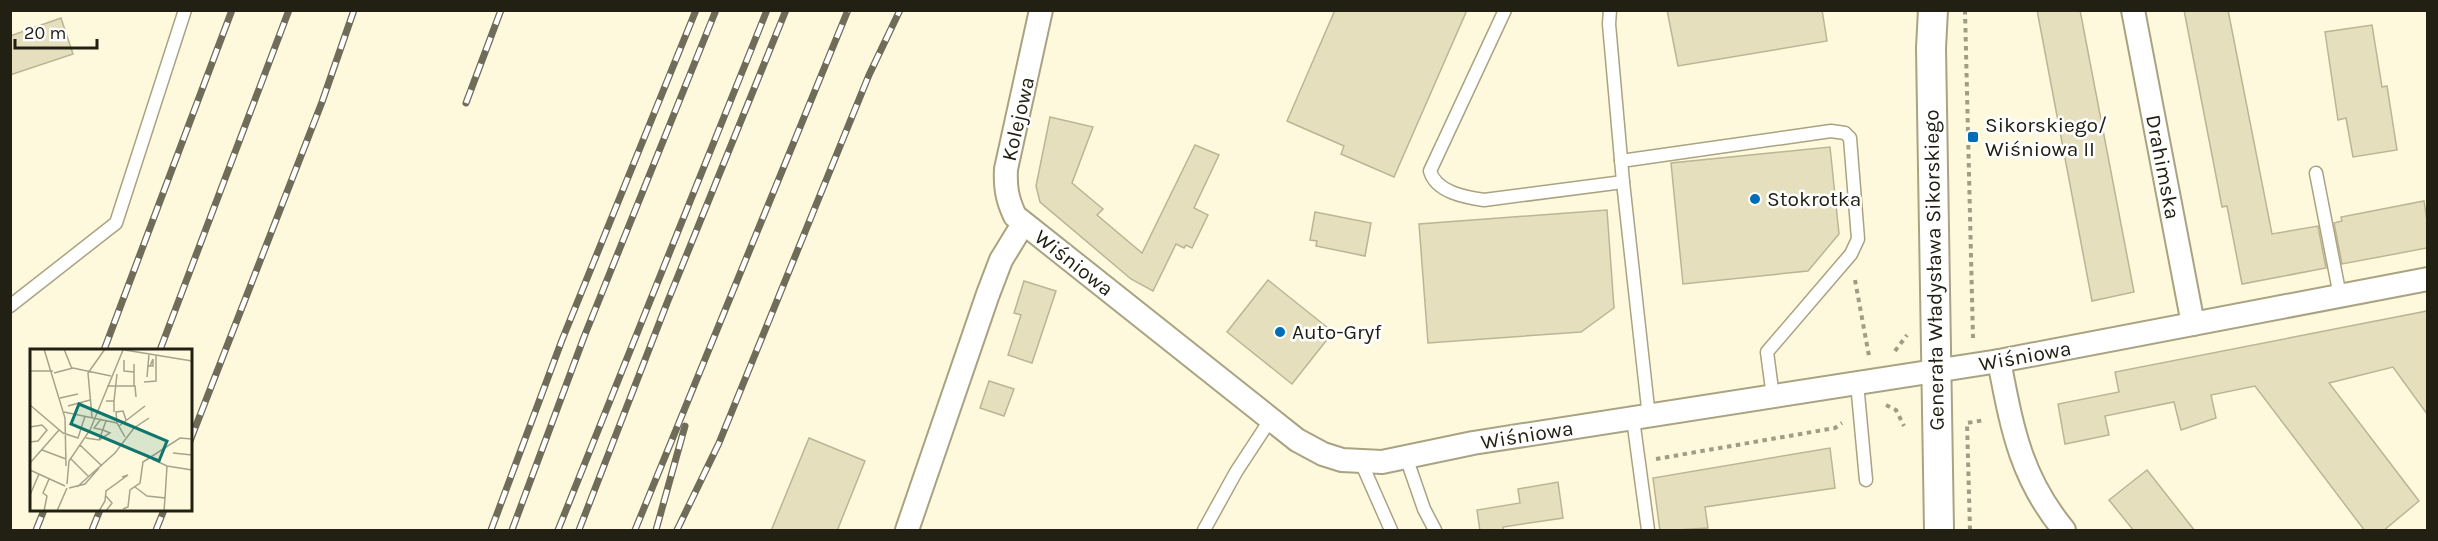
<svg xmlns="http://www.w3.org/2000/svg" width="2438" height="541" viewBox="0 0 2438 541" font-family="Karla,sans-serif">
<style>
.building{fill:#e6dfbd;stroke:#bbb593;stroke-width:1.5}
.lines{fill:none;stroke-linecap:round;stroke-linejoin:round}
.service-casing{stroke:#a9a382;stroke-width:15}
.minor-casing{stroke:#a9a382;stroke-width:26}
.tertiary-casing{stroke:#a9a382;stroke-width:32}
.path{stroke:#a09d87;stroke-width:4;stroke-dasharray:4.5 4.5;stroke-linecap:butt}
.service{stroke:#fff;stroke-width:12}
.minor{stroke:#fff;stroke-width:22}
.tertiary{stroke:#fff;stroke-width:28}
.rail-casing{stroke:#706c5a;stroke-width:7}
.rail{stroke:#fff;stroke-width:4.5;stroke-dasharray:14;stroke-linecap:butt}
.poi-dot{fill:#006db8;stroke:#fff;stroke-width:2}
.labels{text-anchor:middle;stroke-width:5;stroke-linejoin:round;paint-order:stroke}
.street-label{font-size:21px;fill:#222013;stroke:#fff}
.poi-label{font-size:21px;fill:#222013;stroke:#fff;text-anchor:start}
.inset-road{fill:none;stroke:#a6a28c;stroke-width:1.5}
.view{fill:#0f766e;fill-opacity:0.15;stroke:#0f766e;stroke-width:3}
.inset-edge{fill:none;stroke:#222013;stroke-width:3}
</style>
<rect width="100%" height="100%" fill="#fef9dd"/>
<g class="building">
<path d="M1335 10H1467L1394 177 1341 154 1344 146 1287 121Z"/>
<path d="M1667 10H1822L1827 41 1678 66Z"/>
<path d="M2037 10H2080L2134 292 2092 301Z"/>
<path d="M2184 10H2228L2272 234 2318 226 2326 268 2242 284 2227 206 2222 207Z"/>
<path d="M61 18 73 54 10 75V36Z"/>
<path d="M2372 25 2382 87 2387 86 2397 150 2353 157 2346 118 2338 120 2325 32Z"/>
<path d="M1050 117 1093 127 1072 183 1103 209 1097 215 1142 253 1195 145 1219 155 1194 208 1208 215 1192 248 1186 245 1184 248 1176 244 1153 291 1131 279 1040 202 1036 186Z"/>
<path d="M1830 147 1839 234 1808 271 1683 284 1671 163Z"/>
<path d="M2424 201 2427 221V248L2342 264 2334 223 2342 221 2341 217Z"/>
<path d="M1607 210 1614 308 1581 332 1428 343 1419 224Z"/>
<path d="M1315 212 1371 223 1365 256 1316 246 1317 241 1310 240Z"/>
<path d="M1268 280 1333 332 1292 384 1227 332Z"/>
<path d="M1024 281 1056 291 1032 363 1008 355 1021 315 1014 313Z"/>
<path d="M2427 311V414L2393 367 2329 383 2419 501 2383 531H2365L2255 386 2211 395 2216 418 2181 430 2174 402 2105 416 2109 435 2065 444 2058 404 2119 392 2115 372Z"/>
<path d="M989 381 1014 389 1004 416 980 408Z"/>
<path d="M809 438 865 461 837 531H771Z"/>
<path d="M1830 448 1835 488 1705 507 1708 528 1660 531 1653 478Z"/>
<path d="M2147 470 2195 531H2134L2109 500Z"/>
<path d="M1558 482 1563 518 1503 527 1504 531H1480L1477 510 1520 503 1518 489Z"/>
</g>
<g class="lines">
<defs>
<g id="service">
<path d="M1505 10 1430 171C1436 192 1464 197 1484 200L1623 182"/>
<path d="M1610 10 1609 24 1623 182 1649 417"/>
<path d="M1621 161 1831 131 1845 133 1850 138 1858 239 1851 254 1767 352 1773 397"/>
<path d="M2316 173 2340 296"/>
<path d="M10 306 116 223 185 10"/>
<path d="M1857 383 1866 480"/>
<path d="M1633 419 1648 530"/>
<path d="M1406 457 1424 509 1435 530"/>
<path d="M1361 462 1391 530"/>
<path d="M1204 530 1236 472 1270 420"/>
</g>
<g id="minor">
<path d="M1041 10 1006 169C1005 187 1007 199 1015 216L1297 440 1323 454 1342 460 1382 462 1473 443 1999 361 2428 279"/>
<path d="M2133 10 2193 324"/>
<path d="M1999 361C2012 427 2020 477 2064 530"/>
<path d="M907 530 988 294 1001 260 1023 224"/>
</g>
<path id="tertiary" d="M1933 10 1931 48 1939 530"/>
</defs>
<use href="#service" class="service-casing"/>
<use href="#minor" class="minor-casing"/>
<use href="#tertiary" class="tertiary-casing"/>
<g class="path">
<path d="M1965 10 1973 338"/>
<path d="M1855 280 1869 356"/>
<path d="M1895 351 1907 335"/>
<path d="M1886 405 1896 410 1904 426"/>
<path d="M1656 459 1835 428 1842 423"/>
<path d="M1970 530 1967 423 1985 420"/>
</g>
<use href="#service" class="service"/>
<use href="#minor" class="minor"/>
<use href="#tertiary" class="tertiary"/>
<defs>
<g id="rail">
<path d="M466 103 501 10"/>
<path d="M104 350 232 10"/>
<path d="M160 350 289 10"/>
<path d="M190 441 322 102 354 10"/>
<path d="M36 530 44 510"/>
<path d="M92 530 100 510"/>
<path d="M156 530 164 510"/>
<path d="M491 530 562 340 696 10"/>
<path d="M512 530 584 337 716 10"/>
<path d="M558 530 767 10"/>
<path d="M579 530 667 303 786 10"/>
<path d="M635 530 848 10"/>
<path d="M656 530 685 426"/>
<path d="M677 530 719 443 869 75 900 10"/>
</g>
</defs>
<use href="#rail" class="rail-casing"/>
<use href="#rail" class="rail"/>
</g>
<g class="poi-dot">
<rect x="1967" y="131" width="12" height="12" rx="3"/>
<circle cx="1755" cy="199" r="6"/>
<circle cx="1280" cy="332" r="6"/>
</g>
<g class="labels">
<g class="street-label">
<text transform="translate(1018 119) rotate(-77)" y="7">Kolejowa</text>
<text transform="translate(2163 167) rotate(79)" y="7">Drahimska</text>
<text transform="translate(1074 263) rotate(38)" y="7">Wiśniowa</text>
<text transform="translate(1934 270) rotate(-91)" y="7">Generała Władysława Sikorskiego</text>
<text transform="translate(2025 356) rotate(-10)" y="7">Wiśniowa</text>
<text transform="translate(1527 435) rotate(-9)" y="7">Wiśniowa</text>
</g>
<g class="poi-label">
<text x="1985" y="132">Sikorskiego/<tspan x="1985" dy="24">Wiśniowa II</tspan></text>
<text x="1767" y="206">Stokrotka</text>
<text x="1292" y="339">Auto-Gryf</text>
</g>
</g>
<g transform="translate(30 349)">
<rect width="162" height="162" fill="#fef9dd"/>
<path class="inset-road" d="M14 0 35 69 36 117M34 0 42 20M95 1 162 12M94 11V22L104 23M117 17H123V10L120 17M0 22H23M24 24 43 19 81 27M117 28 119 5M114 33 126 32V6M77 37H105L106 48M104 37V15M30 49 48 45M76 52H84V63M84 52 87 25M0 56 33 84 48 89 55 67M38 57 60 51M34 63 87 74 95 88M62 68 58 24 75 0M71 70 64 79 73 81M87 74 86 63 93 62 96 71M89 77 115 57M0 78 12 76 17 81 8 92 0 93M56 89 69 91 76 72M69 91 80 84 73 81M50 96 72 117M12 101 36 110M143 104 162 106M41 110 59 128M122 110 137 117 162 121M0 114 29 81M0 121 35 137M37 135 39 112 60 81 93 1M47 138 85 104 104 79 119 69M105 138 117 147 135 149 134 162M39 139 55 135 69 119M0 146 9 125M76 147 82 154 76 162M135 149 137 117M93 160 98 158 100 141 110 134 113 113 150 89 162 90M14 162 17 147 13 144 19 130M27 162 37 139M69 162 75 152 76 142 98 126 92 128"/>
<path class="view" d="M49 55 137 92 129 112 41 75Z"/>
<rect width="162" height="162" class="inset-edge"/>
</g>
<rect width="2438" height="541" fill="none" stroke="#222013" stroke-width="24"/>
<path d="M15 39v9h82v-9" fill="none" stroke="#222013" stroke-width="3"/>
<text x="24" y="39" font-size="18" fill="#222013" stroke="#ffffff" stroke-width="4.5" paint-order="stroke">20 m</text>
</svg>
